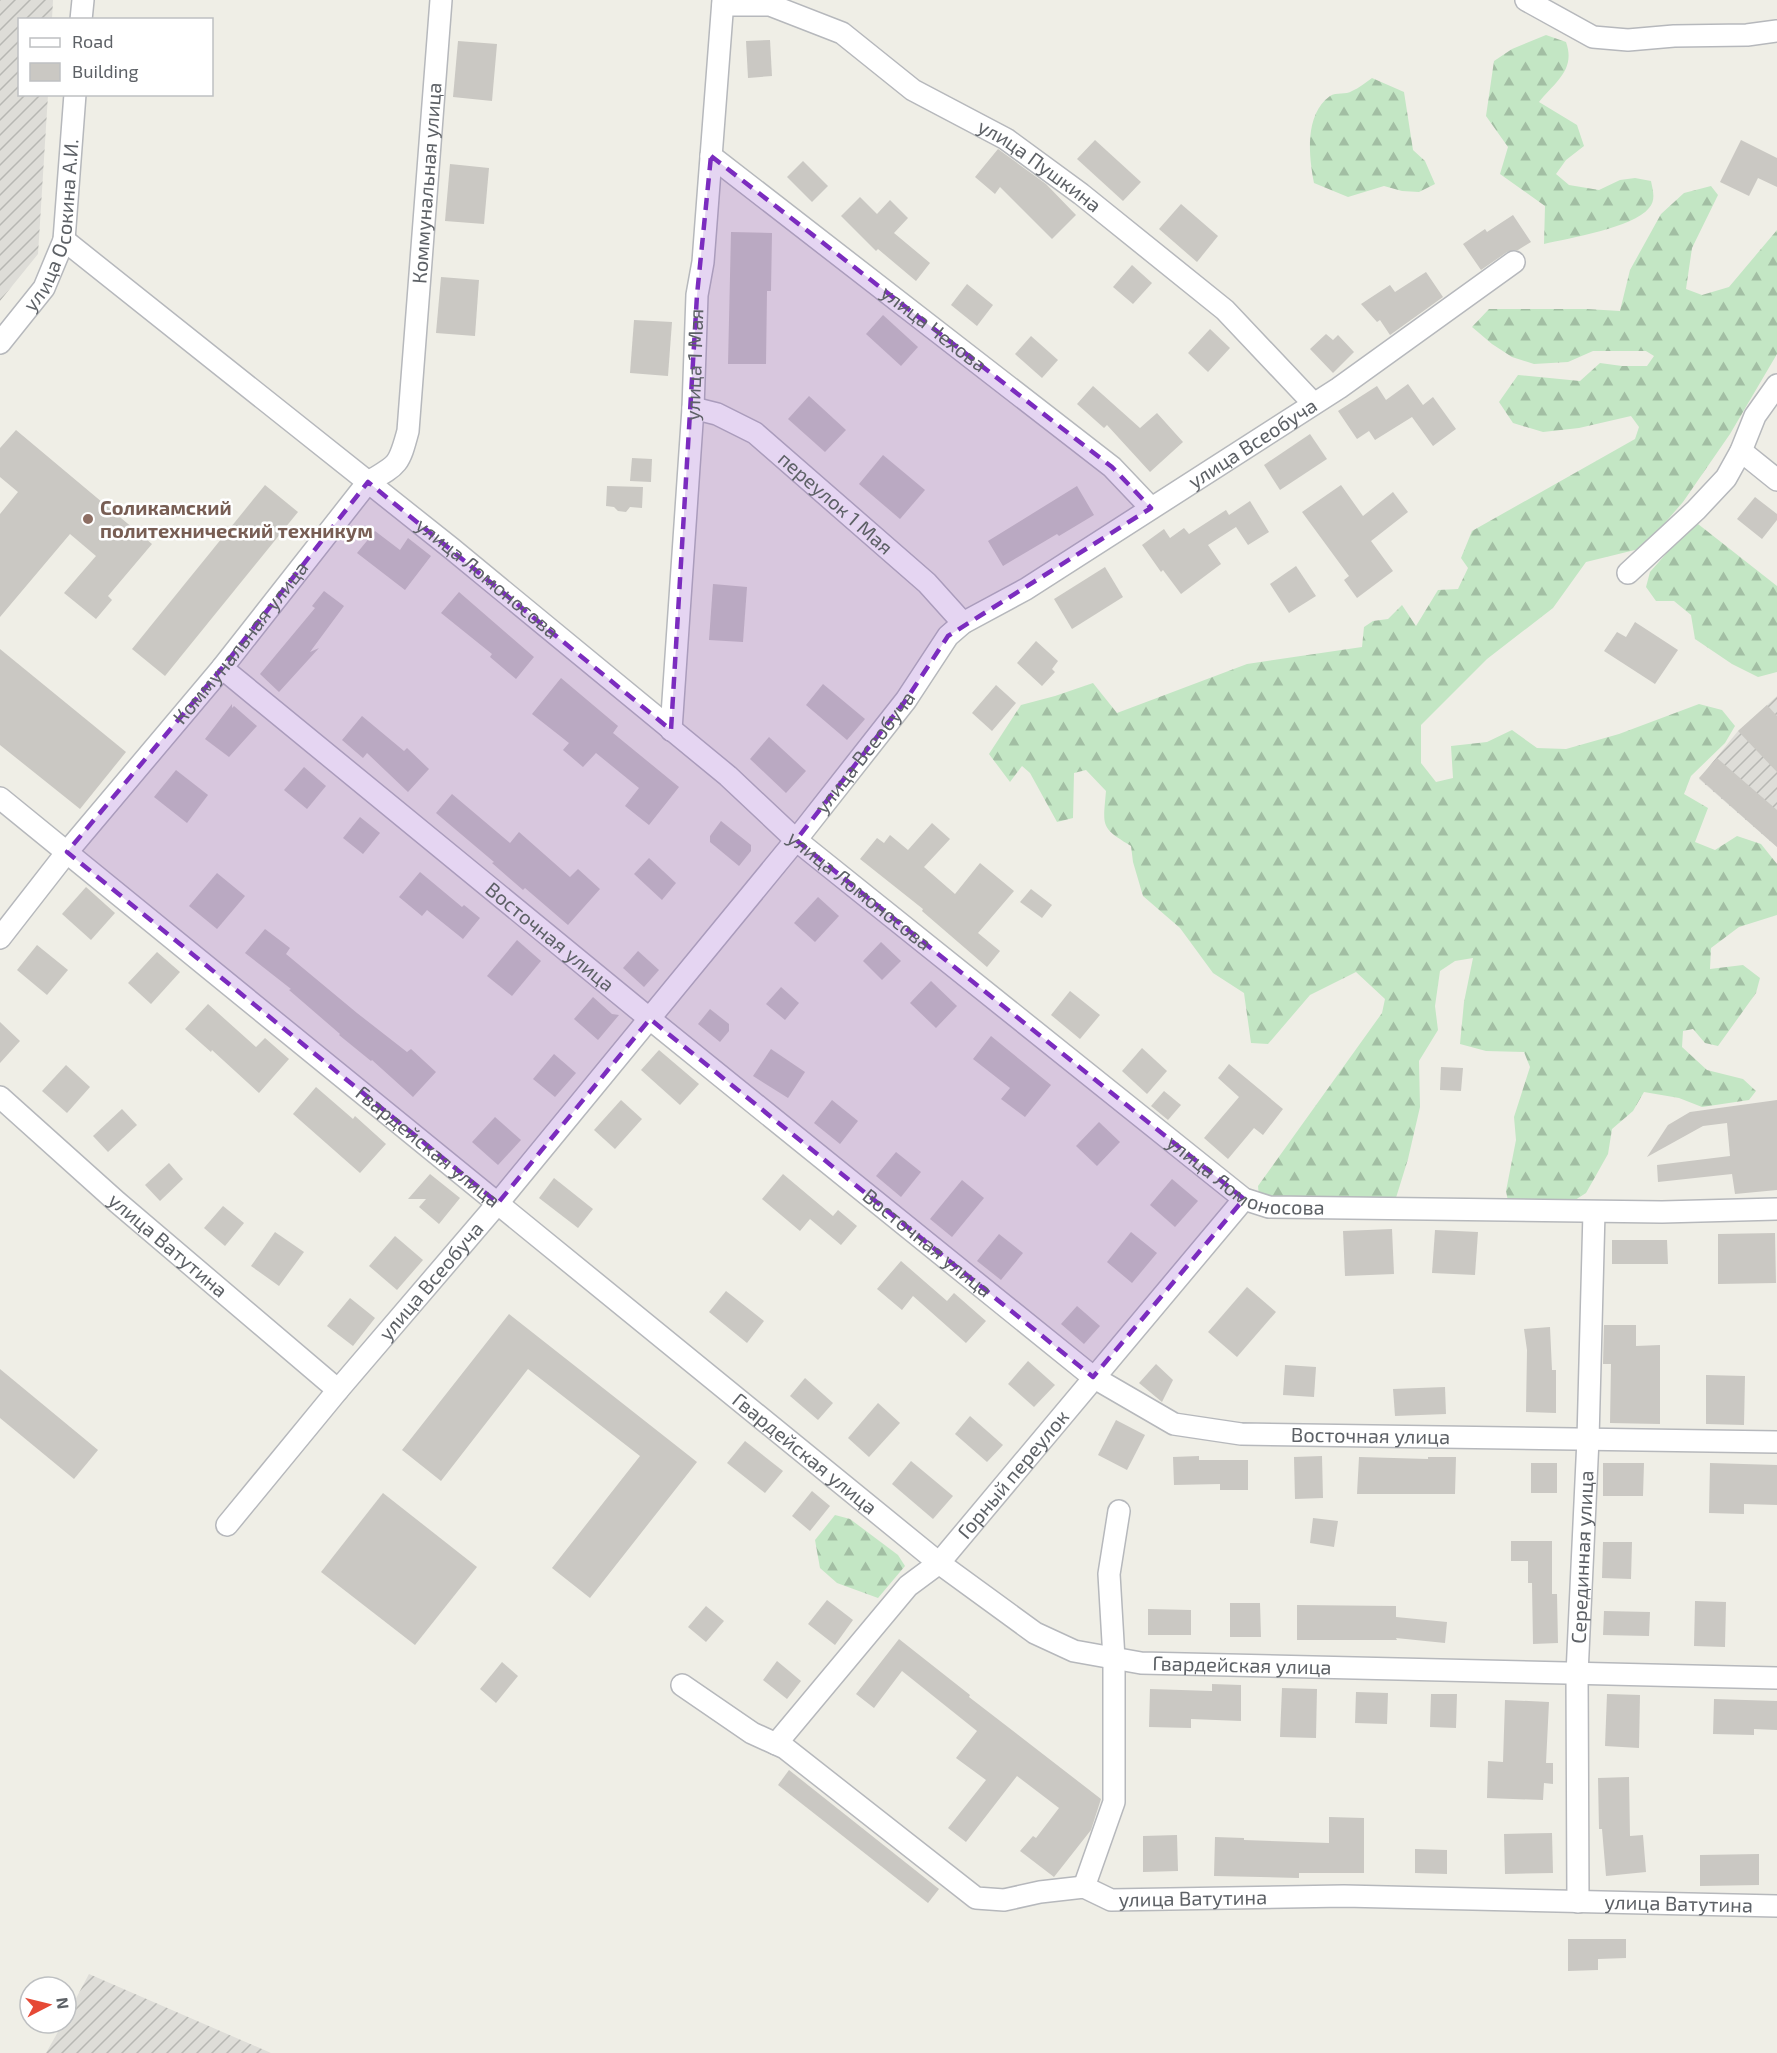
<svg xmlns="http://www.w3.org/2000/svg" width="1777" height="2053" viewBox="0 0 1777 2053" font-family="'Exo 2',sans-serif">
<style>
.industrial{fill:url(#industrial-furrows)}
.forest{fill:url(#forest-firs)}
.building{fill:#cac8c3}
.lines{fill:none;stroke-linecap:round;stroke-linejoin:round}
.minor-casing{stroke:#b6b8bc;stroke-width:24}
.minor{stroke:#fff;stroke-width:21}
.marked{fill:#7b2cbf;fill-opacity:0.2;stroke:#7b2cbf;stroke-width:4.5;stroke-dasharray:12 8;stroke-linejoin:round}
.education-dot{fill:#8d6e63;stroke:#fff;stroke-width:2}
.labels{text-anchor:middle;stroke-width:5;stroke-linejoin:round;paint-order:stroke}
.street-label{font-size:20px;fill:#5d6166;stroke:#fff}
.education-label{font-size:20px;font-weight:bold;fill:#785e54;stroke:#fff;text-anchor:start}
</style>
<defs>
<pattern id="industrial-furrows" width="10" height="10" patternUnits="userSpaceOnUse" patternTransform="scale(1.5)"><rect width="10" height="10" fill="#deddd8"/><path d="M-1 1l2-2M0 10L10 0M9 11l2-2" fill="none" stroke="#b7b7b3"/></pattern>
<pattern id="forest-firs" width="22" height="20" patternUnits="userSpaceOnUse" patternTransform="scale(1.5)"><rect width="22" height="20" fill="#c3e6c4"/><path d="M5 1l3.5 6h-7zM16 11l3.5 6h-7z" fill="#a2bea3"/></pattern>
</defs>
<rect width="100%" height="100%" fill="#efeee6"/>
<g class="industrial">
<path d="M0 0H53L52 19 20 20V94L48 95 38 254 0 301Z"/>
<path d="M1777 696V847L1699 779 1738 731Z"/>
<path d="M89 1974 271 2053H46L63 2023H66V2017Z"/>
</g>
<g class="forest">
<path d="M1546 35 1566 42C1576 70 1555 82 1539 102L1577 125 1584 146 1566 160 1556 174 1569 185 1599 190 1620 180 1635 178 1651 181C1653 191 1656 200 1649 208 1633 228 1569 238 1544 244L1545 206 1500 174 1508 147 1486 116 1494 61 1512 49Z"/>
<path d="M1372 78 1404 92 1413 150 1425 161 1435 184 1419 192 1402 191 1384 186 1348 197 1314 183C1309 156 1304 115 1330 96 1336 92 1346 95 1352 91 1359 88 1365 83 1372 78Z"/>
<path d="M1711 186 1718 195 1692 248 1686 289 1702 295 1729 287 1777 230V354L1730 434 1683 502 1643 548 1586 562 1553 608 1487 659 1421 725V763L1436 782 1453 778 1451 746 1487 742 1512 730 1537 748 1566 749 1619 734 1699 704 1722 710 1735 726 1725 743 1691 776 1684 794 1708 808 1695 842 1715 850 1737 836 1761 844 1777 864V915L1739 927 1711 948 1710 969 1743 965 1760 978 1756 993 1718 1046 1705 1043 1693 1029 1683 1031 1682 1047 1707 1070 1743 1079 1756 1091 1749 1100 1702 1107 1679 1098 1644 1092 1633 1111 1612 1129 1608 1154 1586 1193 1575 1200 1544 1207 1508 1201 1506 1191 1516 1140 1514 1117 1530 1067 1524 1052 1486 1051 1460 1044 1464 1002 1473 958 1455 961 1440 971 1435 1006 1438 1030 1419 1061 1420 1107 1408 1159 1395 1201 1259 1197 1258 1186 1382 1013 1385 999 1356 972 1310 995 1268 1044 1251 1043 1244 993 1213 973 1180 928 1143 896 1133 862 1131 846C1100 827 1103 827 1106 791L1086 770 1074 773 1073 818 1057 822 1030 773 1022 766 1010 782 989 754 1021 705 1055 696 1093 683 1117 713 1247 664 1362 647 1364 627 1373 621 1388 619 1402 605 1416 626 1438 590 1458 589 1468 568 1461 558 1472 531 1635 439 1639 427 1631 416 1579 428 1543 432 1513 423 1499 402 1518 375 1580 381 1600 363 1622 366H1647L1654 356 1646 351H1593L1568 362 1534 364 1512 357 1492 344 1472 327 1489 309H1587L1620 311 1630 270 1661 214 1684 193Z"/>
<path d="M1698 524 1777 586V672L1758 677 1732 664 1695 639 1691 615 1674 601H1656L1646 587 1650 572 1680 538Z"/>
<path d="M835 1515 850 1519 898 1555 905 1566 878 1598 837 1583 820 1568 815 1540Z"/>
</g>
<g class="building">
<path d="M770 40 772 76 748 78 746 41Z"/>
<path d="M458 41 497 44 492 101 453 97Z"/>
<path d="M1095 140 1141 182 1123 201 1077 159Z"/>
<path d="M1741 140 1777 158V187L1758 178 1749 196 1720 182Z"/>
<path d="M998 149 1046 184 1076 215 1052 239 1000 187 995 194 975 177Z"/>
<path d="M803 161 828 186 812 202 787 177Z"/>
<path d="M450 164 489 168 484 224 445 221Z"/>
<path d="M860 197 877 214 890 200 908 218 894 233 930 263 916 281 878 249 876 251 841 216Z"/>
<path d="M1181 204 1218 236 1197 262 1159 229Z"/>
<path d="M1513 215 1531 242 1518 250 1507 252 1481 270 1463 244 1485 229 1487 232Z"/>
<path d="M731 232 772 233 771 291H767L766 364H728Z"/>
<path d="M1132 265 1152 283 1133 304 1113 287Z"/>
<path d="M1426 272 1443 297 1390 335 1380 320 1377 322 1361 304 1390 285 1395 292Z"/>
<path d="M441 277 479 280 475 336 436 333Z"/>
<path d="M967 284 993 305 977 326 951 305Z"/>
<path d="M883 315 918 347 901 366 866 334Z"/>
<path d="M634 320 672 322 668 376 630 373Z"/>
<path d="M1210 329 1230 348 1208 372 1188 353Z"/>
<path d="M1326 334 1333 340 1338 335 1354 352 1333 373 1310 349Z"/>
<path d="M1031 336 1058 360 1042 378 1015 354Z"/>
<path d="M1408 384 1423 405 1433 397 1456 429 1433 446 1412 417 1375 440 1369 431 1357 439 1338 411 1377 386 1386 400Z"/>
<path d="M1093 386 1140 428 1157 413 1183 442 1150 472 1107 425 1104 428 1077 404Z"/>
<path d="M809 396 846 430 825 452 788 419Z"/>
<path d="M16 430 152 544 108 596 112 600 96 619 64 593 96 556 70 534 0 617V514L18 492 0 477V448Z"/>
<path d="M1310 434 1327 459 1280 490 1264 465Z"/>
<path d="M883 455 925 490 900 519 859 484Z"/>
<path d="M632 458 652 459 651 482 630 481Z"/>
<path d="M265 485 298 512 165 676 132 649Z"/>
<path d="M1341 485 1363 516 1393 492 1408 512 1371 541 1393 571 1357 598 1344 580 1349 576 1302 512Z"/>
<path d="M607 486 643 487 642 508 630 507 626 512 618 511 614 507 606 506Z"/>
<path d="M1077 486 1094 515 1059 536 1057 534 1003 566 988 541Z"/>
<path d="M1755 497 1777 514V520L1762 539 1737 519Z"/>
<path d="M1250 501 1269 532 1248 545 1236 527 1208 545 1221 564 1181 594 1163 570 1161 572 1142 545 1164 529 1170 538 1184 528 1189 534 1226 510 1229 515Z"/>
<path d="M375 531 400 550 408 538 431 556 405 590 357 553Z"/>
<path d="M1296 566 1316 596 1289 613 1270 584Z"/>
<path d="M1105 567 1123 597 1072 629 1054 599Z"/>
<path d="M713 584 747 587 743 642 709 640Z"/>
<path d="M324 591 344 606 310 652 319 648 279 692 260 674 315 608 312 606Z"/>
<path d="M459 592 534 657 516 679 490 657 492 654 441 613Z"/>
<path d="M1635 622 1678 650 1655 684 1604 651 1617 632 1626 637Z"/>
<path d="M1036 641 1058 661 1052 669 1055 672 1042 686 1017 663Z"/>
<path d="M0 649 126 752 80 809 0 745Z"/>
<path d="M561 678 618 726 613 733 679 787 649 825 625 806 639 788 596 753 583 767 563 750 569 743 532 714Z"/>
<path d="M823 684 865 719 847 740 806 705Z"/>
<path d="M996 685 1016 703 992 731 972 713Z"/>
<path d="M232 704V708L234 706 257 726 229 757 205 739Z"/>
<path d="M1767 705 1777 716V772L1738 731Z"/>
<path d="M362 716 404 751 407 748 429 769 408 792 367 753 363 758 342 740Z"/>
<path d="M769 737 806 771 786 793 750 759Z"/>
<path d="M1717 758 1777 810V847L1699 778Z"/>
<path d="M304 767 326 786 307 809 284 790Z"/>
<path d="M176 770 208 795 187 823 154 797Z"/>
<path d="M452 794 510 843 519 832 570 877 578 869 600 889 568 925 525 888 523 890 492 863 494 862 436 813Z"/>
<path d="M360 817 380 833 363 854 343 838Z"/>
<path d="M721 821 751 845V851L739 866 710 842V836Z"/>
<path d="M932 823 950 839 924 867 955 894 980 863 1014 891 978 933 1000 951 987 967 922 911 923 909 860 859 877 838 884 843 890 835 908 850Z"/>
<path d="M649 858 676 883 662 900 634 874Z"/>
<path d="M420 872 462 907 464 905 480 918 463 939 427 910 422 916 399 897Z"/>
<path d="M217 873 245 896 217 929 189 906Z"/>
<path d="M86 887 115 913 91 940 62 914Z"/>
<path d="M1031 889 1052 905 1042 918 1020 902Z"/>
<path d="M818 897 839 916 815 942 794 923Z"/>
<path d="M265 929 290 948 286 954 357 1013 407 1052 411 1049 436 1072 413 1097 372 1060 371 1061 339 1035 340 1034 289 990 291 989 245 953Z"/>
<path d="M517 940 541 961 512 996 487 976Z"/>
<path d="M881 942 901 961 882 980 863 961Z"/>
<path d="M37 945 68 970 47 995 17 970Z"/>
<path d="M638 951 659 970 644 987 623 968Z"/>
<path d="M157 952 180 972 151 1004 128 983Z"/>
<path d="M931 981 957 1006 936 1028 910 1003Z"/>
<path d="M781 987 799 1003 785 1020 766 1004Z"/>
<path d="M1070 991 1100 1015 1080 1039 1051 1015Z"/>
<path d="M593 997 612 1014 619 1015 598 1040 574 1019Z"/>
<path d="M208 1004 256 1047 265 1038 289 1059 259 1093 212 1050 211 1052 185 1029Z"/>
<path d="M710 1009 729 1024V1031L720 1042 698 1024Z"/>
<path d="M0 1022 20 1041 0 1063Z"/>
<path d="M991 1036 1051 1085 1025 1117 1001 1099 1010 1088 973 1059Z"/>
<path d="M1142 1048 1167 1071 1147 1094 1122 1071Z"/>
<path d="M771 1049 805 1072 788 1098 753 1076Z"/>
<path d="M659 1050 699 1084 680 1105 641 1070Z"/>
<path d="M554 1054 576 1073 555 1097 533 1079Z"/>
<path d="M1229 1064 1283 1109 1263 1135 1254 1128 1228 1159 1204 1138 1239 1097 1218 1078Z"/>
<path d="M66 1065 90 1087 67 1113 42 1091Z"/>
<path d="M1441 1067 1463 1068 1461 1091 1440 1090Z"/>
<path d="M316 1087 353 1119 355 1116 386 1144 360 1173 293 1114Z"/>
<path d="M1164 1091 1181 1105 1168 1120 1151 1106Z"/>
<path d="M621 1100 642 1119 615 1149 594 1130Z"/>
<path d="M832 1100 858 1121 840 1144 814 1123Z"/>
<path d="M1777 1100V1190L1735 1194 1732 1174 1658 1182 1657 1165 1730 1156 1727 1123 1703 1126 1647 1157 1668 1125 1690 1112Z"/>
<path d="M122 1109 137 1125 108 1152 93 1136Z"/>
<path d="M495 1117 521 1140 498 1165 472 1142Z"/>
<path d="M1099 1122 1120 1142 1097 1166 1076 1146Z"/>
<path d="M896 1152 921 1172 901 1197 876 1176Z"/>
<path d="M169 1163 183 1179 160 1201 145 1185Z"/>
<path d="M430 1174 460 1198 439 1224 419 1207 426 1199H408Z"/>
<path d="M783 1174 833 1216 838 1210 857 1226 841 1245 810 1219 800 1231 762 1199Z"/>
<path d="M554 1178 593 1209 578 1228 539 1198Z"/>
<path d="M1172 1179 1198 1201 1175 1227 1150 1205Z"/>
<path d="M962 1180 984 1198 952 1237 930 1219Z"/>
<path d="M223 1206 244 1223 225 1246 204 1228Z"/>
<path d="M1392 1229 1394 1274 1345 1276 1343 1231Z"/>
<path d="M1435 1230 1478 1232 1475 1275 1432 1273Z"/>
<path d="M275 1232 304 1252 279 1286 251 1266Z"/>
<path d="M1131 1232 1157 1253 1132 1283 1107 1262Z"/>
<path d="M1775 1233 1776 1283 1718 1284V1234Z"/>
<path d="M999 1234 1023 1253 1001 1280 977 1261Z"/>
<path d="M395 1236 423 1260 397 1290 369 1266Z"/>
<path d="M1612 1240H1667L1668 1264H1612Z"/>
<path d="M901 1261 947 1301 954 1293 986 1321 966 1343 913 1296 902 1310 877 1289Z"/>
<path d="M1247 1287 1276 1312 1237 1357 1208 1332Z"/>
<path d="M726 1291 764 1321 747 1343 709 1312Z"/>
<path d="M350 1298 375 1318 353 1346 327 1326Z"/>
<path d="M1077 1306 1100 1326 1084 1344 1061 1324Z"/>
<path d="M509 1314 697 1462 590 1598 552 1568 640 1456 528 1369 441 1481 402 1450Z"/>
<path d="M1604 1325H1636V1346L1660 1345V1424L1610 1423 1611 1364H1603Z"/>
<path d="M1550 1327 1552 1370H1556V1413L1526 1412 1527 1350 1524 1329Z"/>
<path d="M1028 1361 1055 1385 1034 1407 1008 1384Z"/>
<path d="M1156 1364 1173 1380 1162 1402 1139 1383Z"/>
<path d="M1285 1365 1316 1367 1314 1397 1283 1395Z"/>
<path d="M0 1369 98 1450 74 1479 0 1418Z"/>
<path d="M1706 1375 1745 1376 1744 1425 1706 1424Z"/>
<path d="M805 1378 833 1403 818 1420 790 1396Z"/>
<path d="M1445 1387 1446 1414 1395 1416 1393 1389Z"/>
<path d="M878 1403 900 1423 869 1457 848 1438Z"/>
<path d="M970 1416 1003 1445 987 1462 955 1434Z"/>
<path d="M1116 1420 1145 1435 1127 1470 1098 1455Z"/>
<path d="M745 1441 783 1471 765 1493 727 1463Z"/>
<path d="M1199 1456V1460H1248V1490H1220V1484L1174 1485 1173 1457Z"/>
<path d="M1322 1456 1323 1498 1295 1499 1294 1457Z"/>
<path d="M1359 1457 1428 1459V1457H1456L1455 1494H1357Z"/>
<path d="M911 1461 953 1496 933 1519 892 1484Z"/>
<rect x="1531" y="1463" width="26" height="30"/>
<path d="M1603 1463H1644L1643 1496H1603Z"/>
<path d="M1710 1463 1777 1465V1505L1744 1504V1514L1709 1513Z"/>
<path d="M812 1491 830 1506 810 1531 792 1516Z"/>
<path d="M383 1493 477 1567 415 1645 321 1572Z"/>
<path d="M1313 1518 1338 1521 1334 1547 1310 1543Z"/>
<path d="M1511 1541H1552V1594H1557L1558 1643 1533 1644 1532 1583H1528V1561H1511Z"/>
<path d="M1603 1542H1632L1631 1579 1602 1578Z"/>
<path d="M827 1600 853 1620 835 1645 808 1624Z"/>
<path d="M1695 1601 1726 1602 1725 1647 1694 1646Z"/>
<path d="M1230 1603H1260L1261 1637H1230Z"/>
<path d="M1297 1605 1396 1606V1617L1447 1622 1445 1643 1396 1638 1397 1640H1297Z"/>
<path d="M706 1606 724 1621 706 1642 688 1627Z"/>
<path d="M1148 1609 1191 1610V1635H1148Z"/>
<path d="M1604 1611 1650 1612 1649 1636 1603 1635Z"/>
<path d="M899 1639 970 1695 969 1697 1101 1799 1091 1830 1054 1877 1020 1851 1033 1836 1036 1838 1059 1808 1017 1776 966 1842 948 1828 986 1780 956 1758 977 1731 902 1671 874 1708 856 1694Z"/>
<path d="M777 1661 801 1681 787 1699 763 1680Z"/>
<path d="M502 1662 518 1676 496 1703 480 1689Z"/>
<path d="M1212 1684 1241 1685V1721L1191 1719V1728L1149 1727 1150 1689 1212 1691Z"/>
<path d="M1282 1688 1317 1689 1316 1738 1280 1737Z"/>
<path d="M1356 1692 1388 1693 1387 1724 1355 1723Z"/>
<path d="M1431 1694H1457L1456 1728 1430 1727Z"/>
<path d="M1607 1694 1640 1695 1639 1748 1605 1746Z"/>
<path d="M1714 1699 1777 1701V1730L1754 1729V1735L1713 1734Z"/>
<path d="M1505 1700 1549 1702 1546 1763H1553V1784L1544 1783 1543 1800 1487 1798 1488 1761 1503 1762Z"/>
<path d="M789 1770 939 1889 928 1903 778 1785Z"/>
<path d="M1629 1777 1630 1836 1643 1835 1646 1872 1606 1876 1602 1829H1599L1598 1778Z"/>
<path d="M1329 1817 1364 1818V1873H1299V1878L1214 1876 1215 1837 1244 1838V1840L1329 1843Z"/>
<path d="M1552 1833 1553 1873 1505 1874 1504 1834Z"/>
<path d="M1177 1835 1178 1871 1143 1872V1836Z"/>
<path d="M1415 1849 1447 1850V1874L1415 1873Z"/>
<path d="M1759 1854V1885L1700 1886V1855Z"/>
<path d="M1568 1939H1626V1958L1598 1959V1970L1568 1971Z"/>
</g>
<g class="lines">
<defs>
<g id="minor">
<path d="M1526 0 1593 37 1628 40 1674 36 1747 35 1777 31"/>
<path id="s1" d="M723 5H770L842 33 913 90 1006 139 1081 194 1225 310 1313 403"/>
<path d="M81 20 83 0"/>
<path id="s2" d="M711 156 1112 467 1151 508"/>
<path id="s3" d="M64 240 451 548 728 776 796 840 1244 1199 1269 1207 1662 1212 1777 1209"/>
<path id="s4" d="M0 343 44 288 64 240 75 94"/>
<path id="s5" d="M693 408 717 414 755 433 927 583 963 623"/>
<path d="M1741 451 1777 480"/>
<path d="M1628 573 1696 510 1726 478 1741 451 1755 416 1777 385"/>
<path id="s6" d="M222 668 650 1019 1093 1377 1174 1424 1241 1434 1777 1442"/>
<path id="s7" d="M671 730 693 408 697 295 703 262 723 0"/>
<path id="s8" d="M0 798 939 1563 1035 1633 1074 1651 1141 1663 1777 1678"/>
<path id="s9" d="M0 938 67 852 222 668 368 482C398 465 399 465 408 431L441 0"/>
<path id="s10" d="M0 1097 117 1202 338 1390"/>
<path id="s11" d="M227 1525 338 1390 498 1203 796 840 906 700 948 636 963 623 1026 589 1339 388 1514 262"/>
<path id="s12" d="M682 1685 752 1733 785 1748 976 1898 1004 1900 1040 1892 1084 1887 1111 1900 1344 1896 1777 1906"/>
<path id="s13" d="M776 1744 908 1586 939 1563 1244 1199"/>
<path d="M1084 1887 1114 1802V1659L1109 1574 1119 1511"/>
<path id="s14" d="M1578 1902 1577 1674 1588 1439 1594 1212"/>
</g>
</defs>
<use href="#minor" class="minor-casing"/>
<use href="#minor" class="minor"/>
</g>
<path class="marked" d="M711 156 1112 467 1151 508 948 636 906 700 796 840 1244 1199 1093 1377 650 1019 498 1203 67 852 222 668 368 482 671 730 697 295Z"/>
<circle class="education-dot" cx="88" cy="519" r="6"/>
<g class="labels">
<g class="street-label">
<text dy="7" stroke="none"><textPath href="#s1" startOffset="363">улица Пушкина</textPath></text>
<text dy="7" stroke="none"><textPath href="#s9" startOffset="903">Коммунальная улица</textPath></text>
<text dy="7" stroke="none"><textPath href="#s4" startOffset="134">улица Осокина А.И.</textPath></text>
<text dy="7" stroke="none"><textPath href="#s2" startOffset="282">улица Чехова</textPath></text>
<text dy="7" stroke="none"><textPath href="#s7" startOffset="366">улица 1 Мая</textPath></text>
<text dy="7" stroke="none"><textPath href="#s11" startOffset="1506">улица Всеобуча</textPath></text>
<text dy="7" stroke="none"><textPath href="#s5" startOffset="174">переулок 1 Мая</textPath></text>
<text dy="7" stroke="none"><textPath href="#s3" startOffset="542">улица Ломоносова</textPath></text>
<text dy="7" stroke="none"><textPath href="#s9" startOffset="381">Коммунальная улица</textPath></text>
<text dy="7" stroke="none"><textPath href="#s11" startOffset="1002">улица Всеобуча</textPath></text>
<text dy="7" stroke="none"><textPath href="#s3" startOffset="1028">улица Ломоносова</textPath></text>
<text dy="7" stroke="none"><textPath href="#s6" startOffset="424">Восточная улица</textPath></text>
<text dy="7" stroke="none"><textPath href="#s8" startOffset="552">Гвардейская улица</textPath></text>
<text dy="7" stroke="none"><textPath href="#s3" startOffset="1514">улица Ломоносова</textPath></text>
<text dy="7" stroke="none"><textPath href="#s6" startOffset="910">Восточная улица</textPath></text>
<text dy="7" stroke="none"><textPath href="#s10" startOffset="224">улица Ватутина</textPath></text>
<text dy="7" stroke="none"><textPath href="#s11" startOffset="318">улица Всеобуча</textPath></text>
<text dy="7" stroke="none"><textPath href="#s6" startOffset="1414">Восточная улица</textPath></text>
<text dy="7" stroke="none"><textPath href="#s8" startOffset="1038">Гвардейская улица</textPath></text>
<text dy="7" stroke="none"><textPath href="#s13" startOffset="360">Горный переулок</textPath></text>
<text dy="7" stroke="none"><textPath href="#s14" startOffset="345">Серединная улица</textPath></text>
<text dy="7" stroke="none"><textPath href="#s8" startOffset="1542">Гвардейская улица</textPath></text>
<text dy="7" stroke="none"><textPath href="#s12" startOffset="585">улица Ватутина</textPath></text>
<text dy="7" stroke="none"><textPath href="#s12" startOffset="1071">улица Ватутина</textPath></text>
</g>
<g class="education-label">
<text x="100" y="515">Соликамский<tspan x="100" dy="23">политехнический техникум</tspan></text>
</g>
</g>
<rect x="18" y="18" width="195" height="78" fill="#ffffff" stroke="#bec0c2" stroke-width="1.5"/>
<rect x="30" y="38" width="30" height="9" fill="#ffffff" stroke="#bec0c2" stroke-width="1.5"/>
<text x="72" y="48" font-size="18" fill="#5d6166">Road</text>
<rect x="30" y="63" width="30" height="18" fill="#cac8c3" stroke="#bec0c2" stroke-width="1.5"/>
<text x="72" y="78" font-size="18" fill="#5d6166">Building</text>
<g transform="translate(48 2005) rotate(83)"><circle r="28" fill="#ffffff" stroke="#bec0c2" stroke-width="1.5"/>
<path d="M0-4.5L10 22L0 15L-10 22Z" fill="#e64935"/>
<text y="-9" font-size="16" font-weight="bold" text-anchor="middle" fill="#5d6166">N</text>
</g>
</svg>
